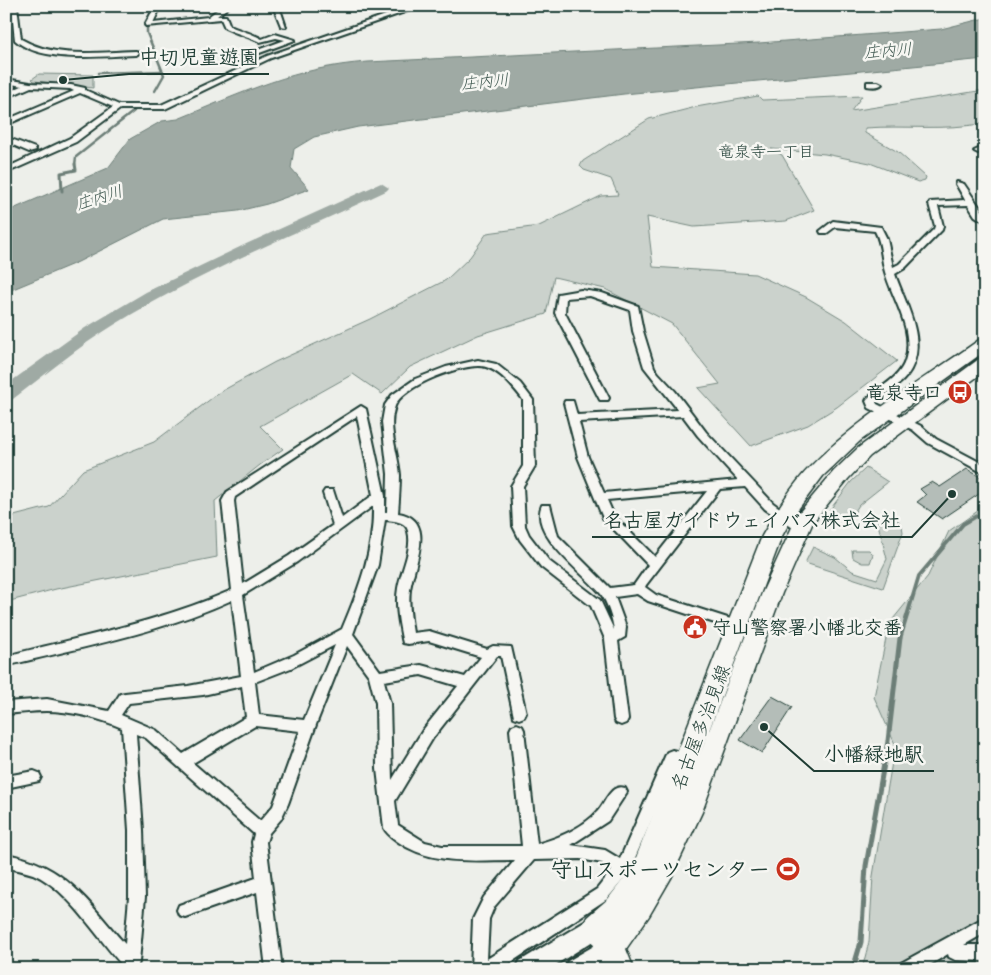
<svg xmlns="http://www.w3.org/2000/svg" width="991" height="975" viewBox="0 0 991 975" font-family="Sriracha,'Klee One',sans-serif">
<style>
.green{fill:#cbd2cc;stroke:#758880}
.water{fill:#9faaa4;stroke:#6c7e77}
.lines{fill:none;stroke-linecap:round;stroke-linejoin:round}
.stream-far3{stroke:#6c7e77;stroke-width:2.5}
.stream-far2{stroke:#6c7e77;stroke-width:3}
.stream-far1{stroke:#6c7e77;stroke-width:4}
.stream{stroke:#6c7e77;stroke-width:5}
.river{fill:#9faaa4;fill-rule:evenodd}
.building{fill:#b4bdb8;stroke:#1f3d34}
.minor-casing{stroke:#1f3d34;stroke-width:4}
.secondary-casing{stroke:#1f3d34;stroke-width:4}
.primary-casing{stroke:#1f3d34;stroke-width:3}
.minor{fill:#f6f6f2;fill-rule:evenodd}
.secondary{fill:#f6f6f2;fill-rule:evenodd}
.primary{fill:#f6f6f2;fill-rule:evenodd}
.labels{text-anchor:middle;stroke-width:5;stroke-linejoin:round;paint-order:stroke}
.far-water-label{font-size:16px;font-style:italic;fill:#3f5850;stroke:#f6f6f2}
.far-neighbourhood-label{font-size:16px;fill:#1f3d34;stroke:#f6f6f2}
.poi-label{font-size:19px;font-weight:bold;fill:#1f3d34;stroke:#f6f6f2;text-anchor:end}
.street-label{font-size:19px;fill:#1f3d34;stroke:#f6f6f2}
.near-poi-label{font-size:22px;font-weight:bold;fill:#1f3d34;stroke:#f6f6f2;text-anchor:end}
.leader{fill:none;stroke:#1f3d34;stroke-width:2}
.callout-dot{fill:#1f3d34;stroke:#f6f6f2;stroke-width:2}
.callout-label{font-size:20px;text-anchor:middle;font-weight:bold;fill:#1f3d34;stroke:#f6f6f2;stroke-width:5;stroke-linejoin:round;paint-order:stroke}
</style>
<rect width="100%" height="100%" fill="#edefea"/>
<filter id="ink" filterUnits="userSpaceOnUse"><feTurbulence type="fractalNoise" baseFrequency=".02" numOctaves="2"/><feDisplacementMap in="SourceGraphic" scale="10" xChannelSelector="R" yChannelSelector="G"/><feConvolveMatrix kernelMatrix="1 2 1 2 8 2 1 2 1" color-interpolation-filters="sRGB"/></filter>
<g filter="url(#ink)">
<g class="green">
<path d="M39 74 93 75V88L34 81 32 79Z"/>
<path d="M985 90V123C945 131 905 125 865 128V133L898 152 926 177 925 180 918 182 870 163 825 154 771 149 782 155 814 210 786 221 694 227 647 217 653 267 755 274 806 297 846 321 897 361 837 407 808 425 751 446 698 388 720 384 672 324 605 289 554 277 546 314 478 335 410 367 382 394 353 374 260 426 283 449 260 465 215 501 217 557 56 589 6 602V518L49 507 83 470 154 442 220 392 275 362 370 319 446 280 470 257 487 233 539 226 601 196 618 195 611 179 584 170 580 166 583 161 649 119 696 107 758 96 762 100 862 96 851 111Z"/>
<path d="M866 468 888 482 859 505 850 519 829 511 851 482Z"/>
<path d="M985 506V969H862L869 942 873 876 895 744 874 697 889 624 928 576 949 531Z"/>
<path d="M883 516 897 519 902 526 903 532 883 588 805 563 813 547 835 557 852 571 877 579 887 559 878 524V520Z"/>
<path d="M852 550H869L873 554 870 563H862L853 558Z"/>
</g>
<path class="water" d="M985 18V59L624 94 358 127 314 137 294 149 291 168 309 189 267 204 238 211 163 219 78 262 6 292V212L108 168 130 139 162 121 178 119C244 92 296 67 368 62L759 43 941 29Z"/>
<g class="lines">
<g class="stream-far3">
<path d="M147 22V33L164 75 155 91"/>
<path d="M98 73 163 71"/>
<path d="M75 165 76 157 134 111"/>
</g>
<path class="stream-far2" d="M62 191 61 173 76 170 75 164"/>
<path class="stream-far1" d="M900 639 919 576 963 524 985 511"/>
<path class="stream" d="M853 969 861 942 866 866 888 741 900 638"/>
<path class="river" d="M381 183 389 188 386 191C295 234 200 272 114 325 78 347 46 374 13 399L6 401V385L85 328 146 292 244 245Z"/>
</g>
<g class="building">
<path d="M967 469 985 480V490L942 519 917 502 926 495 920 489 932 482 940 487Z"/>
<path d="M772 696 792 707 762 753 740 740Z"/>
</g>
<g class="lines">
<defs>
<g id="minor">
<path d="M11 6H17L21 39C55 59 98 52 136 51L139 53 136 55C102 56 42 64 15 40Z"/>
<path d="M155 6H161L153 23 208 17 222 6H230L217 16H226L230 26C241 31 252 33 262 39L275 34 295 40 238 61 235 59 236 58 285 40 276 38 260 42C248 36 237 34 225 28L221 19 146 26 145 25Z"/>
<path d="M273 6H279L286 27 281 26Z"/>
<path d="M412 6H422L271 58 165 109H120L76 142 6 173V168L70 138 113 107 80 93 6 125V120L74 91 70 89 31 87 6 98V93L22 86 6 83V79L30 83 71 85 85 88V90L119 105H161L267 56Z"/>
<path d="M867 82H878L882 84C879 87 872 87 867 86Z"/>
<path d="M6 137 35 148 36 150 29 152 6 142Z"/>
<path d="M985 146V151L978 153 974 151Z"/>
<path d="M957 182 964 184 985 215V222L975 216 968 205 938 206 943 226 942 230 905 268 895 274C906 306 931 345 906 377 898 387 886 393 876 402L877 404 921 426 936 439 985 465V474L928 443 913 430 869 408 866 401 867 399C880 386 899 379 905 361 915 330 893 301 885 272 881 259 882 244 875 231L835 227 827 233H821L820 231 833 221 881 227 887 239 893 267 899 264 934 229 935 226 929 204 930 202 965 200 956 184Z"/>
<path d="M581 290 602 293 638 306 643 331 654 367 658 373 675 391 706 432 773 503 806 527 800 531 796 530 765 509 745 487 720 489 646 585 645 587 656 595 743 623 745 626 743 629 739 631 648 601 637 594 615 597 626 627 625 637 618 641 628 719 626 723 621 725 616 723 614 719 605 639 591 606 541 567 520 540 513 526 511 486 523 466V400L521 397C513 387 500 371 486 367 466 361 402 386 395 406 387 428 398 452 400 475 400 487 399 500 398 513 438 519 413 566 410 590 408 604 411 619 413 633L429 631 487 649 493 646 511 647 526 713 524 717 519 719 514 717 501 656H497L433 738 395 801 398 825 425 842 442 846H522L510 730 512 726 517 724 522 726 524 730 537 844C558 838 583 828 598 811 606 802 611 783 625 788L627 792 608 821 571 845 605 850 620 859 667 752 672 750 693 755 695 759 693 763 688 765 676 763 628 874 607 899 501 969H471L473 919 484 897 515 860C474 860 432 866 397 841 392 837 387 834 384 828L377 769 376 703 369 676 347 646 317 722 288 804 281 819 269 833 266 842 282 969H266L257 892 185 917 179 915 177 910 179 905 256 878 252 842 254 834 146 738 136 734 143 830 145 897 139 962 137 968H125C97 939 70 890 33 874 24 871 15 869 6 868V854C67 865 87 902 125 944L129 897V830L122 728C100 718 70 711 46 711 33 711 19 713 6 714V702L47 699 109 711 120 694 125 693 188 686 241 676 232 600C160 633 82 647 6 666V656C83 636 159 622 232 590L222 501 227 492 361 406 366 409 385 496V512H387L388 474 382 422 385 405 392 395 415 379 446 367 478 360 496 364 520 383 533 400 535 466 523 486 525 526 529 535 549 561 600 600 614 630C613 620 607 602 601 594 585 574 528 534 542 505H550L558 536 610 588 634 585 648 565 603 518 578 457 564 403 565 401H573L577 415 678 410 644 367 633 331 630 310 590 296 566 298 565 313 609 398 608 400H600L555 313 558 294ZM357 416 373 495 342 518 333 490H325L323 493 333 525 289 556 243 584 234 501 235 497ZM683 416 698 436 738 480 604 493 588 457 579 422ZM707 491 655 557 614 516 607 500ZM373 506C374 550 359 589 342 629L294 655 254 672 243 595 297 562ZM385 520C394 521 406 521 408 531 413 549 401 570 398 588 395 605 399 623 402 639L403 643 408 644 429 641 481 657 465 677 421 665 380 671 353 634 378 565ZM335 645 304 720 259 715 255 682 291 668ZM421 675 458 686 423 730 392 780 390 703 384 681ZM242 686 246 717 183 754 156 730 121 715 129 703 203 695ZM255 726 300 731 273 806 260 821 193 763ZM580 859 602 863 612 870 597 889 487 959 489 919 494 907 534 860Z"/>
<path d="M34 771 39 773 41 777 39 781 6 788V776Z"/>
<path d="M985 917V933L964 945H985V961L955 960 949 957 948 954 923 969H899L901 963Z"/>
</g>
<g id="secondary">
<path d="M596 915 604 918 607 926 604 934 549 969H516L520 961Z"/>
<path d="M611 936 619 939 623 947C612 971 586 969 564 969L568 961Z"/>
</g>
<path id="primary" d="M985 338V351L860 441 823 476 793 516 782 536 699 757 762 593 798 514 834 471 858 448 979 359 985 358V371L870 456 848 479 813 522 782 593 702 812 671 878 649 916 626 949 634 969H607L583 926 587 917 608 899 632 868 762 536C776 512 791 486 810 467 859 417 923 380 979 340Z"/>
</defs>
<use href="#minor" class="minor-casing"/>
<use href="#secondary" class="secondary-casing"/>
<use href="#primary" class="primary-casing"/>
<use href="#minor" class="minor"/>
<use href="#secondary" class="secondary"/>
<use href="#primary" class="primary"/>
</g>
</g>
<defs>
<symbol id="bus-disc" viewBox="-11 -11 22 22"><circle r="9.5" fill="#c8321e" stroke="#f6f6f2"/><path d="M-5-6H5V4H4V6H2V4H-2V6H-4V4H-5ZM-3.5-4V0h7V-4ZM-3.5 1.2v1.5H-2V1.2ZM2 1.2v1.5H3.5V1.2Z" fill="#fff"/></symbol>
<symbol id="civic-disc" viewBox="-11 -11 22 22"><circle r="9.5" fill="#c8321e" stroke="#f6f6f2"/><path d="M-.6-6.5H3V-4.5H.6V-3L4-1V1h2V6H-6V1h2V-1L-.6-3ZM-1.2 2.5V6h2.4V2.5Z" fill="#fff"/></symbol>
<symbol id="stadium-disc" viewBox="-11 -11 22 22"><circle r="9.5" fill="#c8321e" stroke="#f6f6f2"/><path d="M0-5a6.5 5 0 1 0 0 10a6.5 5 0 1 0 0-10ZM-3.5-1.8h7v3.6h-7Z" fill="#fff"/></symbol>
</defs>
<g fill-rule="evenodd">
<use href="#bus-disc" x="946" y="378" width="28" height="28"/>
<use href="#civic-disc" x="681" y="613" width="28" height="28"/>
<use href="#stadium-disc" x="774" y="855" width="28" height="28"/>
</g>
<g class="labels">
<g class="far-water-label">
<text transform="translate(888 50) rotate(-5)" y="6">庄内川</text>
<text transform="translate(485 81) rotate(-6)" y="6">庄内川</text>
<text transform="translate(99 197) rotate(-18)" y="6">庄内川</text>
</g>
<g class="far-neighbourhood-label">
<text x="766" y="157">竜泉寺一丁目</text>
</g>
<g class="poi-label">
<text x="942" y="399">竜泉寺口</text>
<text x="712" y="634" text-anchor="start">守山警察署小幡北交番</text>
</g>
<g class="street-label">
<text transform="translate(700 727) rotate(-69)" y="7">名古屋多治見線</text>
</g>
<g class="near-poi-label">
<text x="770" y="877">守山スポーツセンター</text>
</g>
</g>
<path class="leader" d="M63 80L129 74H269M952 494L912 537H592M764 727L814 771H934"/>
<g class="callout-dot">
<circle cx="63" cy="80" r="5"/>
<circle cx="952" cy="494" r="5"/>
<circle cx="764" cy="727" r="5"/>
</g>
<g class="callout-label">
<text x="199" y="64">中切児童遊園</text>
<text x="752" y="527">名古屋ガイドウェイバス株式会社</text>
<text x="874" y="761">小幡緑地駅</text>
</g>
<rect width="991" height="975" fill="none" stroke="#f6f6f2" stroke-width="25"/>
<rect x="12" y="12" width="966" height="950" fill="none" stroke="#1f3d34" stroke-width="2" filter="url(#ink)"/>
</svg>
